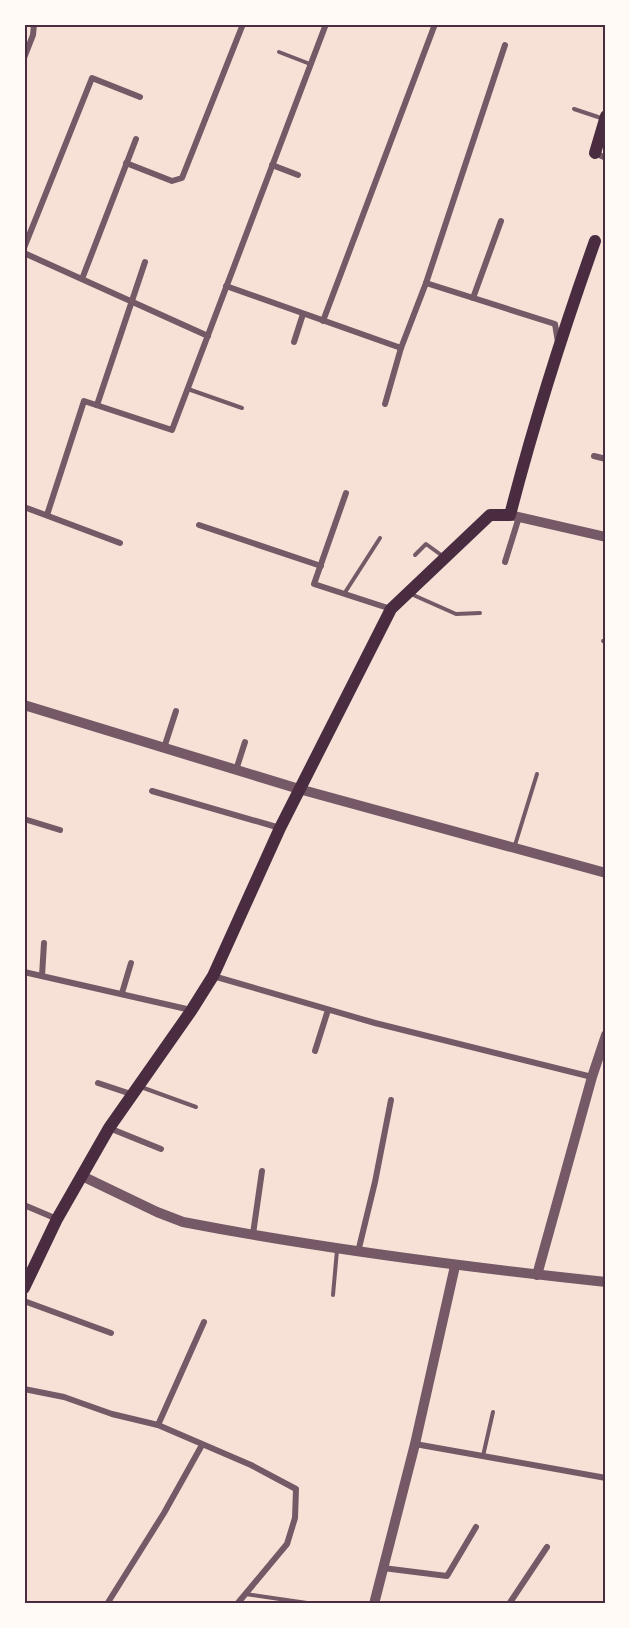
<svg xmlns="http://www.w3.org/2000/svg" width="630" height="1628" viewBox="0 0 630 1628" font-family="'DejaVu Sans',sans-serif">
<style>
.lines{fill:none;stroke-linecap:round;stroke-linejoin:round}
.service{stroke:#755966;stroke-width:4}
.minor{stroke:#755966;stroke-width:6}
.tertiary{stroke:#755966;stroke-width:10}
.secondary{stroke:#4a2c40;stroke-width:12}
.neatline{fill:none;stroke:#4a2c40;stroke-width:2}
</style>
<rect width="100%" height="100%" fill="#f7e1d7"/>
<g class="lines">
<g class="service">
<path d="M279 52 310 64"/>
<path d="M574 109 604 119"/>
<path d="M188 389 242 408"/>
<path d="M415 555 426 544 444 557"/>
<path d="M344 594 380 538"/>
<path d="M411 594 456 614 480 613"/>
<path d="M603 641 606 642"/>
<path d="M515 845 537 774"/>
<path d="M141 1087 196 1107"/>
<path d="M333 1295 337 1250"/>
<path d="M483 1456 493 1412"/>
<path d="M245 1594 314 1604"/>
</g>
<g class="minor">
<path d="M24 58 33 35 34 24"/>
<path d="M595 153 606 158"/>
<path d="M126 163 172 181 182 178 243 24"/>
<path d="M272 165 298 175"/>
<path d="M24 248 92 78 140 97"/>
<path d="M24 253 208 336"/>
<path d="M82 279 136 139"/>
<path d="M426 283 555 324 558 342"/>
<path d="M226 286 401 348"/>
<path d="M473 298 501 221"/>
<path d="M323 321 435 24"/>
<path d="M294 342 303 314"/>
<path d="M385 404 401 348 426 283 505 45"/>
<path d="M97 405 145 262"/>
<path d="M594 456 606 459"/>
<path d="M346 493 314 584 391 609"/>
<path d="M24 507 120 543"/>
<path d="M47 515 84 401 172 430 326 24"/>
<path d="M199 525 321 566"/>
<path d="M505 562 519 517"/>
<path d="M164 748 176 711"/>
<path d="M236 770 245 742"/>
<path d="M152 791 280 828"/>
<path d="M24 819 60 830"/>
<path d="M24 972 191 1010"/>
<path d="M42 976 44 943"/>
<path d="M213 976 375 1023 592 1077"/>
<path d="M122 993 131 963"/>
<path d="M315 1051 328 1010"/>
<path d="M98 1083 131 1094"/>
<path d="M109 1128 161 1149"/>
<path d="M24 1205 57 1219"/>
<path d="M253 1234 262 1171"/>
<path d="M358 1252 375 1182 391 1100"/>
<path d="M24 1301 111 1333"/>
<path d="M24 1389 64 1397 112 1414 158 1425 251 1465 296 1489 295 1518 287 1544 237 1604"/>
<path d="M158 1425 204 1322"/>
<path d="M415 1444 606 1478"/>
<path d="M383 1568 447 1576 476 1527"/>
<path d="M107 1604 164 1513 202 1445"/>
<path d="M509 1604 547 1547"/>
</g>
<g class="tertiary">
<path d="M510 515 606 537"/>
<path d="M24 705 299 789 606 873"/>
<path d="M82 1176 157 1212 183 1222C323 1249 464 1267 606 1282"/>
<path d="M537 1275 592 1077 606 1035"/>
<path d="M374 1604 415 1444 455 1266"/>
</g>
<g class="secondary">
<path d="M595 153 606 116"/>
<path d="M24 1288 57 1219 109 1128 191 1011 213 976 280 828 391 609 490 515H510C534 422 563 331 595 241"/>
</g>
</g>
<rect width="630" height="1628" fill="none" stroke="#fffaf5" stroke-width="51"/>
<rect x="26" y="26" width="578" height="1576" class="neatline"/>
</svg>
